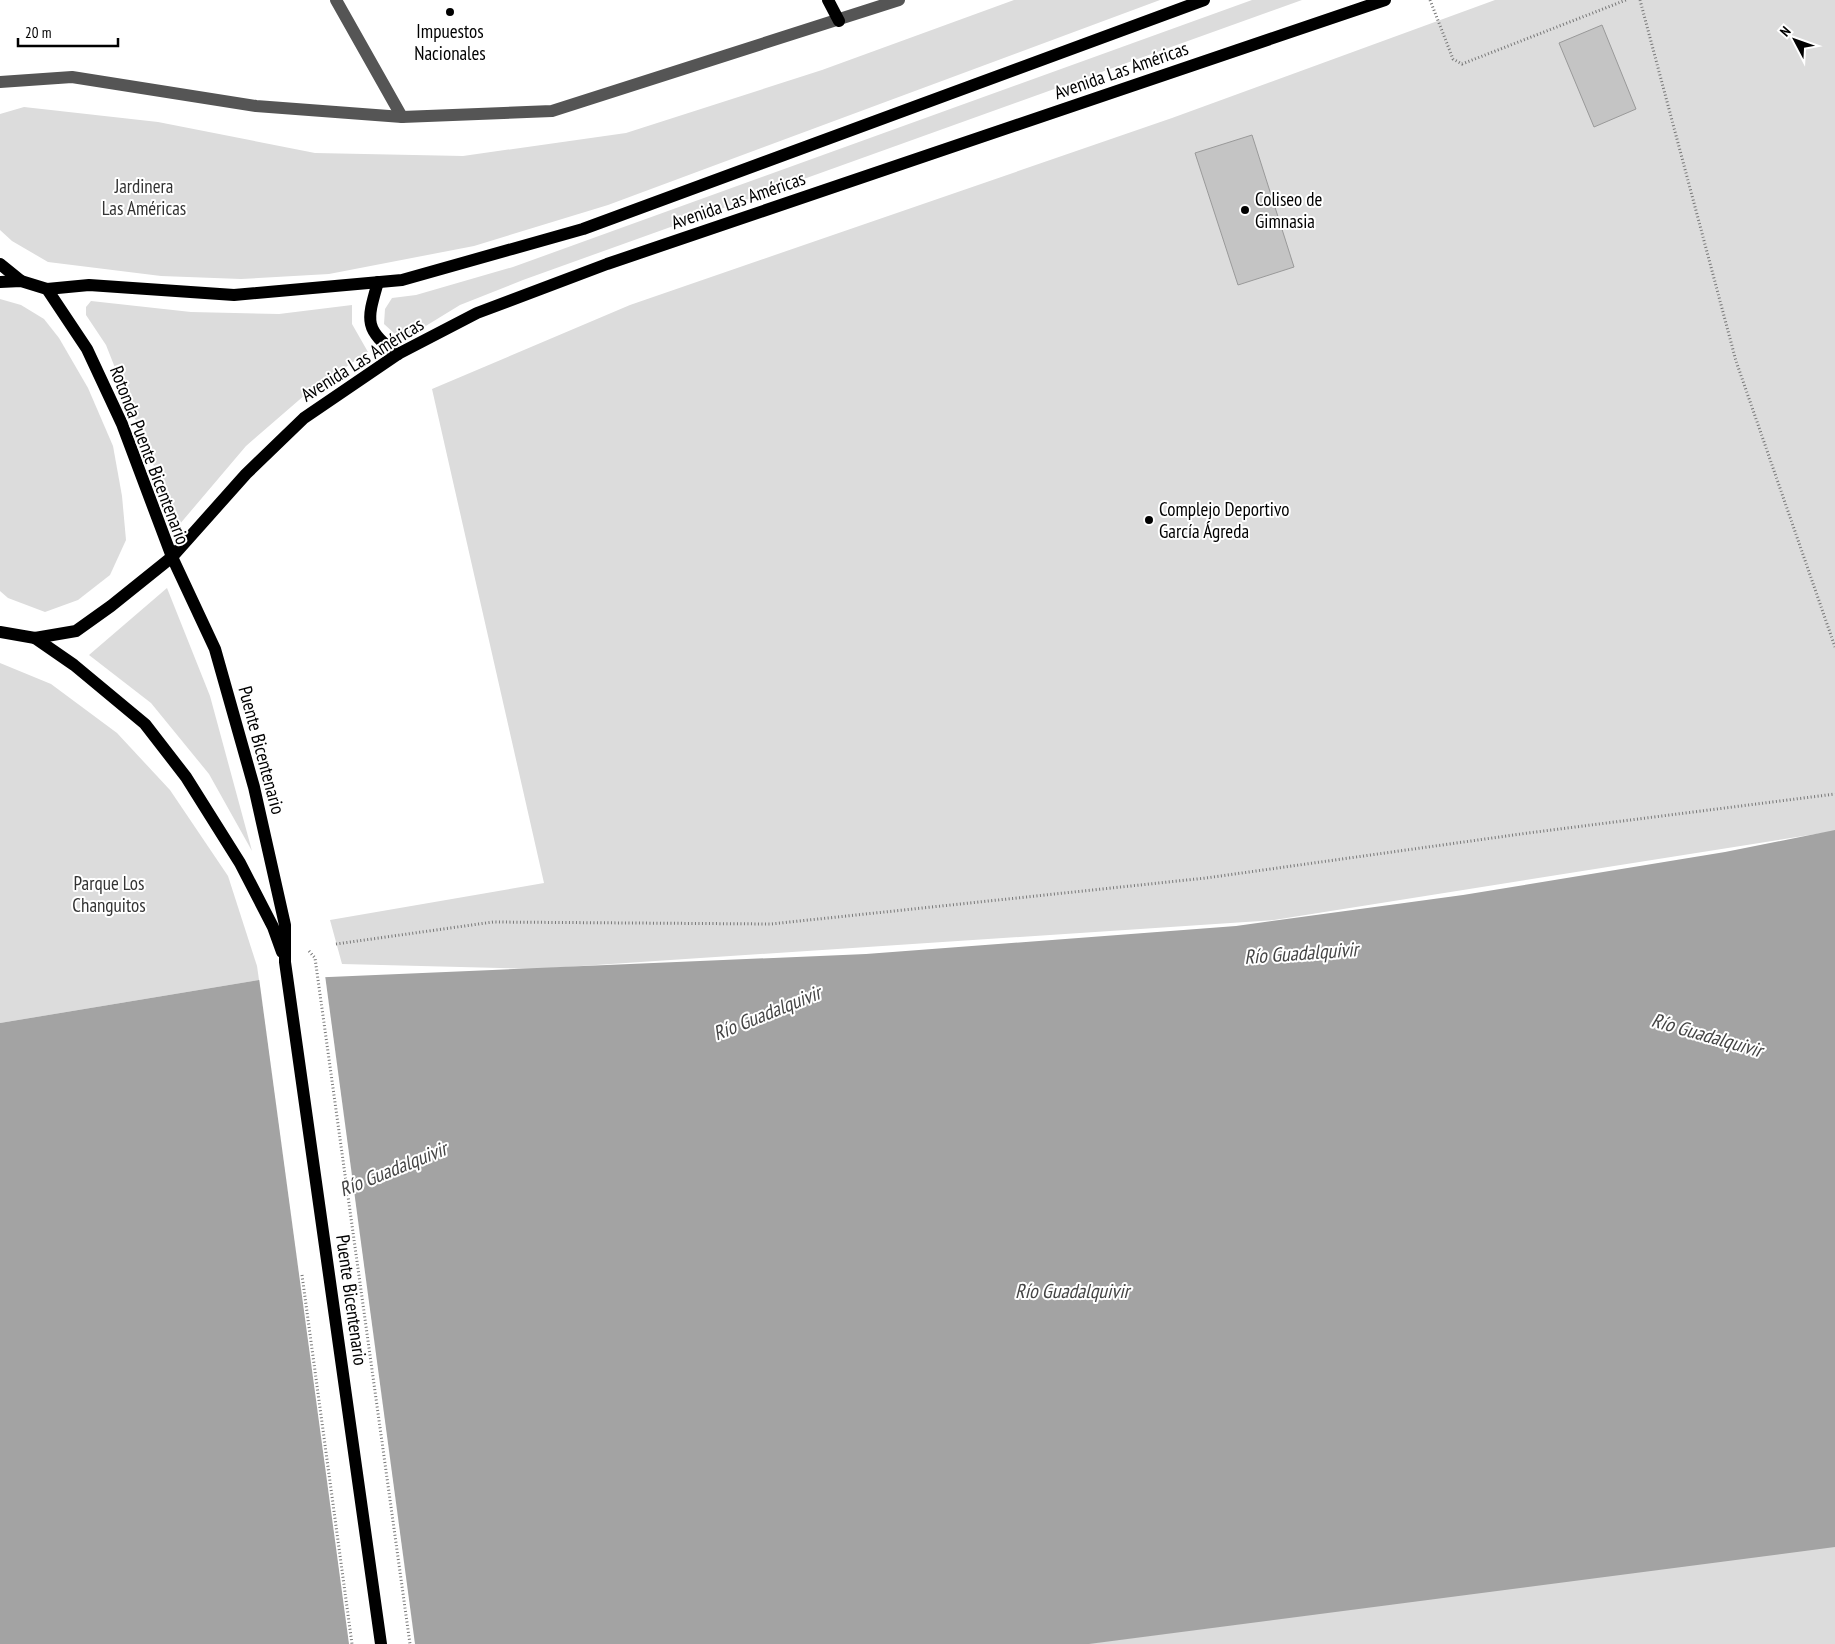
<svg xmlns="http://www.w3.org/2000/svg" width="1835" height="1644" viewBox="0 0 1835 1644" font-family="'PT Sans Narrow',sans-serif">
<style>
.green{fill:#dcdcdc}
.water{fill:#a3a3a3}
.pier{fill:#fff}
.building{fill:#c4c4c4;stroke:#999}
.lines{fill:none;stroke-linecap:round;stroke-linejoin:round}
.path{stroke:#777;stroke-width:3;stroke-dasharray:1 2.5;stroke-linecap:butt}
.minor{stroke:#555;stroke-width:12}
.major{stroke:#000;stroke-width:12}
.poi-dot{fill:#000;stroke:#fff;stroke-width:2}
.labels{text-anchor:middle;stroke-width:4;stroke-linejoin:round;paint-order:stroke}
.poi-label{font-size:19px;fill:#000;stroke:#fff;text-anchor:start}
.street-label{font-size:19px;fill:#000;stroke:#fff}
.park-label{font-size:19px;fill:#333;stroke:#fff}
.water-label{font-size:20px;font-style:italic;fill:#444;stroke:#fff}
</style>
<rect width="100%" height="100%" fill="#fff"/>
<g class="green">
<path d="M1014 0H1160L608 205 474 246 329 274 241 279 161 276 48 262 12 241 0 230V114L24 107 158 122 315 153 463 156 626 133 822 70Z"/>
<path d="M1252 0H1302L523 280 460 305 411 335 395 334 384 324 385 309 392 298 416 295 513 267Z"/>
<path d="M1495 0H1835V831L1274 920 536 969 342 964 330 920 544 883 432 389 630 305 1172 118Z"/>
<path d="M0 299 21 305 44 319 59 338 88 388 113 446 122 496 126 540 110 575 78 600 45 612 8 598 0 591Z"/>
<path d="M91 301 191 312 279 314 352 305V324L368 352 306 394 246 446 179 525 159 479 106 345 86 315V307Z"/>
<path d="M167 588 210 696 252 851 209 774 151 703 89 655Z"/>
<path d="M0 663 51 684 117 733 170 790 228 876 257 966 259 980 0 1023Z"/>
<path d="M1835 1546V1644H1084Z"/>
</g>
<path class="water" d="M1835 830V1547L1089 1644H0V1023L259 980 866 954 1236 926 1463 895 1725 852Z"/>
<path class="pier" d="M325 975 415 1644H349L259 978Z"/>
<g class="building">
<path d="M1602 25 1636 109 1594 127 1559 43Z"/>
<path d="M1252 135 1294 267 1238 285 1195 153Z"/>
</g>
<g class="lines">
<g class="path">
<path d="M1430 0 1453 59 1462 64 1626 0"/>
<path d="M1640 0 1736 361 1835 647"/>
<path d="M336 944 493 922 771 924 1206 878 1528 833 1835 794"/>
<path d="M309 951 315 958 410 1644"/>
<path d="M302 1275 352 1644"/>
</g>
<g class="minor">
<path d="M336 0 402 117"/>
<path d="M0 82 72 77 256 106 402 117 552 111 899 0"/>
</g>
<g class="major">
<path d="M828 0 839 21"/>
<path d="M0 264 21 281"/>
<path d="M0 282 21 281 47 289 87 349 122 424 172 557 215 649 254 787 285 925V962L381 1644"/>
<path d="M378 282C367 320 363 330 398 354"/>
<path d="M47 289 89 285 234 295 402 280 583 229 1204 0"/>
<path d="M0 632 35 638 76 631 111 606 172 557 246 474 304 418 398 354 477 313 607 264 1385 0"/>
<path d="M35 638 74 665 145 724 186 777 240 863 273 927 282 952"/>
</g>
</g>
<g class="poi-dot">
<circle cx="450" cy="12" r="5"/>
<circle cx="1245" cy="210" r="5"/>
<circle cx="1149" cy="520" r="5"/>
</g>
<g class="labels">
<g class="poi-label">
<text x="450" y="38" text-anchor="middle">Impuestos<tspan x="450" dy="22">Nacionales</tspan></text>
<text x="1255" y="206">Coliseo de<tspan x="1255" dy="22">Gimnasia</tspan></text>
<text x="1159" y="516">Complejo Deportivo<tspan x="1159" dy="22">García Ágreda</tspan></text>
</g>
<g class="street-label">
<text transform="translate(1121 70) rotate(-19)" y="7">Avenida Las Américas</text>
<text transform="translate(738 200) rotate(-19)" y="7">Avenida Las Américas</text>
<text transform="translate(362 359) rotate(-32)" y="7">Avenida Las Américas</text>
<text transform="translate(150 455) rotate(69)" y="7">Rotonda Puente Bicentenario</text>
<text transform="translate(262 750) rotate(75)" y="7">Puente Bicentenario</text>
<text transform="translate(352 1300) rotate(82)" y="7">Puente Bicentenario</text>
</g>
<g class="park-label">
<text x="144" y="193">Jardinera<tspan x="144" dy="22">Las Américas</tspan></text>
<text x="109" y="890">Parque Los<tspan x="109" dy="22">Changuitos</tspan></text>
</g>
<g class="water-label">
<text transform="translate(1301 953) rotate(-4)" y="7">Río Guadalquivir</text>
<text transform="translate(767 1013) rotate(-22)" y="7">Río Guadalquivir</text>
<text transform="translate(1707 1035) rotate(16)" y="7">Río Guadalquivir</text>
<text transform="translate(393 1169) rotate(-22)" y="7">Río Guadalquivir</text>
<text x="1072" y="1298">Río Guadalquivir</text>
</g>
</g>
<g transform="translate(1795 40) rotate(311)" stroke="#ffffff" stroke-width="4" paint-order="stroke">
<path d="M0-4L9 19L0 12L-9 19Z" fill="#000000"/>
<text y="-8" font-size="14" font-weight="bold" text-anchor="middle" fill="#000000">N</text>
</g>
<path d="M18 38v8h100v-8" fill="none" stroke="#000000" stroke-width="2.5"/>
<text x="25" y="38" font-size="15" fill="#000000" stroke="#ffffff" stroke-width="4" paint-order="stroke">20 m</text>
</svg>
